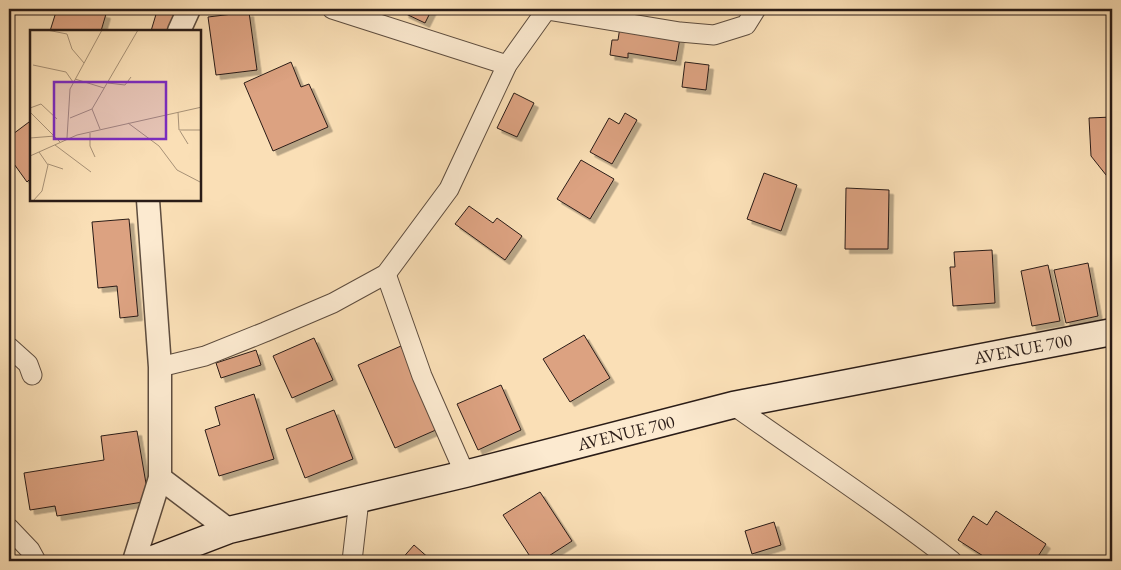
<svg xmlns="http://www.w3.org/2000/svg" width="1121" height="570" viewBox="0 0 1121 570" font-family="'EB Garamond',serif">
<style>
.building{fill:#dca281;stroke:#2a1c17;filter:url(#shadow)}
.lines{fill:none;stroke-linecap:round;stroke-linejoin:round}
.minor-casing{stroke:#5e4d3f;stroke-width:21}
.tertiary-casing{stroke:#5e4d3f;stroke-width:25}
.secondary-casing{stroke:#2a1c17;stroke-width:29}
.minor{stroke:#fcead0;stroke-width:19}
.tertiary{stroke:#fcead0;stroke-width:22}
.secondary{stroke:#fcead0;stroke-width:26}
.labels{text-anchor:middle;stroke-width:4;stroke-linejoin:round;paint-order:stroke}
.street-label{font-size:18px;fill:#2a1c17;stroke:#fcead0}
.inset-road{fill:none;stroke:#a79176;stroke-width:1}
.view{fill:#7b2cbf;fill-opacity:0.15;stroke:#7b2cbf;stroke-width:2.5}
.inset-edge{fill:none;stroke:#2a1c17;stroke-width:2.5}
</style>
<defs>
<filter id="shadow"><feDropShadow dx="4.5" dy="4.5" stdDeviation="0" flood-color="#0004"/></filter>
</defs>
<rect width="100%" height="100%" fill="#fadfb6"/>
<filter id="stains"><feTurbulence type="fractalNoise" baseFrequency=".004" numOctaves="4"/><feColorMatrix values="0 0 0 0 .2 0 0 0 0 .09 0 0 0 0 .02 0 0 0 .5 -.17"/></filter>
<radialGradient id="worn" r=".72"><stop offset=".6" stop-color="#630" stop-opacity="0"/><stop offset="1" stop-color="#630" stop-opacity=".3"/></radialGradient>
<g class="building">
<path d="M67 9H88L106 14 101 31H50L56 12 65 14Z"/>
<path d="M148 9H178L172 31H151L157 11Z"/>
<path d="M406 9H432L425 23 404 13Z"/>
<path d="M249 12 257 70 216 75 208 17Z"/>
<path d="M620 27 680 38 676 61 628 53V58L610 55 612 40H618Z"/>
<path d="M291 62 301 87 309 84 328 127 273 151 244 83Z"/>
<path d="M685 62 709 65 706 90 682 87Z"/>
<path d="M514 93 534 103 517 137 497 128Z"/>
<path d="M625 113 637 120 612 164 590 152 609 118 619 124Z"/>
<path d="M1112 117V180H1110L1091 156 1089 118Z"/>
<path d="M29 122 31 125V178L27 182 9 157V137Z"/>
<path d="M581 160 614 179 590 219 557 199Z"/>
<path d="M764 173 797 185 781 231 747 219Z"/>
<path d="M846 188 889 190 888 249H845Z"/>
<path d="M469 206 493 223 497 218 522 236 505 260 455 224Z"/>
<path d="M129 219 138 316 120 318 117 286 98 288 92 222Z"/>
<path d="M992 250 995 303 953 306 950 267H955L954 252Z"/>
<path d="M1088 263 1098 316 1066 323 1054 270Z"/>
<path d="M1048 265 1060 321 1032 326 1021 271Z"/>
<path d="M584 335 610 378 570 402 543 359Z"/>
<path d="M314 338 333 380 292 398 273 356Z"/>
<path d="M401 346 438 429 395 448 358 365Z"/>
<path d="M256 350 261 365 221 378 216 363Z"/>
<path d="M501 385 521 430 478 450 457 404Z"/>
<path d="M254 394 274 459 219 476 205 430 220 425 215 407Z"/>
<path d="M334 410 353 459 305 478 286 429Z"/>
<path d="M137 431 149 501 57 516 55 506 30 510 24 473 104 460 101 436Z"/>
<path d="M540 492 572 541 541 561H533L503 515Z"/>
<path d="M996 511 1046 544 1035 561H991L958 540 973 516 987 525Z"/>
<path d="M774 522 781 545 752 554 745 531Z"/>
<path d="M414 545 431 560 430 561H400Z"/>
</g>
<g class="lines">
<defs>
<g id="minor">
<path d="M332 9 507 65"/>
<path d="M547 10 680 32 714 35 746 25 756 9"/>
<path d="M386 274 422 376 465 474"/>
<path d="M9 347 28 364 32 375"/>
<path d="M160 367 205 356 265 332 333 303 386 274 449 189 507 65 547 9"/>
<path d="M733 405C806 457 882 506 952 561"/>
<path d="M9 528 30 550 36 561"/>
<path d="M352 561 359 500"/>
</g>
<g id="tertiary">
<path d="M179 31 189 9"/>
<path d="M160 478 229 530"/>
<path d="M134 561 160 478V367L148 200"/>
</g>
<path id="secondary" d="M148 561 229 530 465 474 733 405 1112 332"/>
</defs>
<use href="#minor" class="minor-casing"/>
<use href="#tertiary" class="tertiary-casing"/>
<use href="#secondary" class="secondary-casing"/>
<use href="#minor" class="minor"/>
<use href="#tertiary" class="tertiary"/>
<use href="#secondary" class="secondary"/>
</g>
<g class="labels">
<g class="street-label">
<text transform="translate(1023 349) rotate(-11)" y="6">AVENUE 700</text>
<text transform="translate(626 433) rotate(-14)" y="6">AVENUE 700</text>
</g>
</g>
<g transform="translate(30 30)">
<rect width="171" height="171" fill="#fadfb6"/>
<path class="inset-road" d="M17 0 37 4 42 19 54 33M3 35 36 42 43 52M45 49 74 58M78 53 95 55 101 47M0 78 11 74 27 89M62 79 70 99M0 82 30 112M148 82 149 100H172M40 88 62 79 108 0M98 93 129 116 147 140 172 153M150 101 158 114M60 103V116L65 127M0 108 25 106M37 108 40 59 72 0M25 115 61 142M0 126 47 105 172 77M18 134 33 139M3 171 12 161 18 135 9 122"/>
<path class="view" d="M24 52H136V109H24Z"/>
<rect width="171" height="171" class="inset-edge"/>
</g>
<rect width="1121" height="570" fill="none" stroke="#fadfb6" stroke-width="30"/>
<rect x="10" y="10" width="1101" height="550" fill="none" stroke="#2a1c17" stroke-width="2.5"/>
<rect x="15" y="15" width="1091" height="540" fill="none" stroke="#2a1c17"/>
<rect width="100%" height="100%" filter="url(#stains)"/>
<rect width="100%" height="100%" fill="url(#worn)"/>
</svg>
